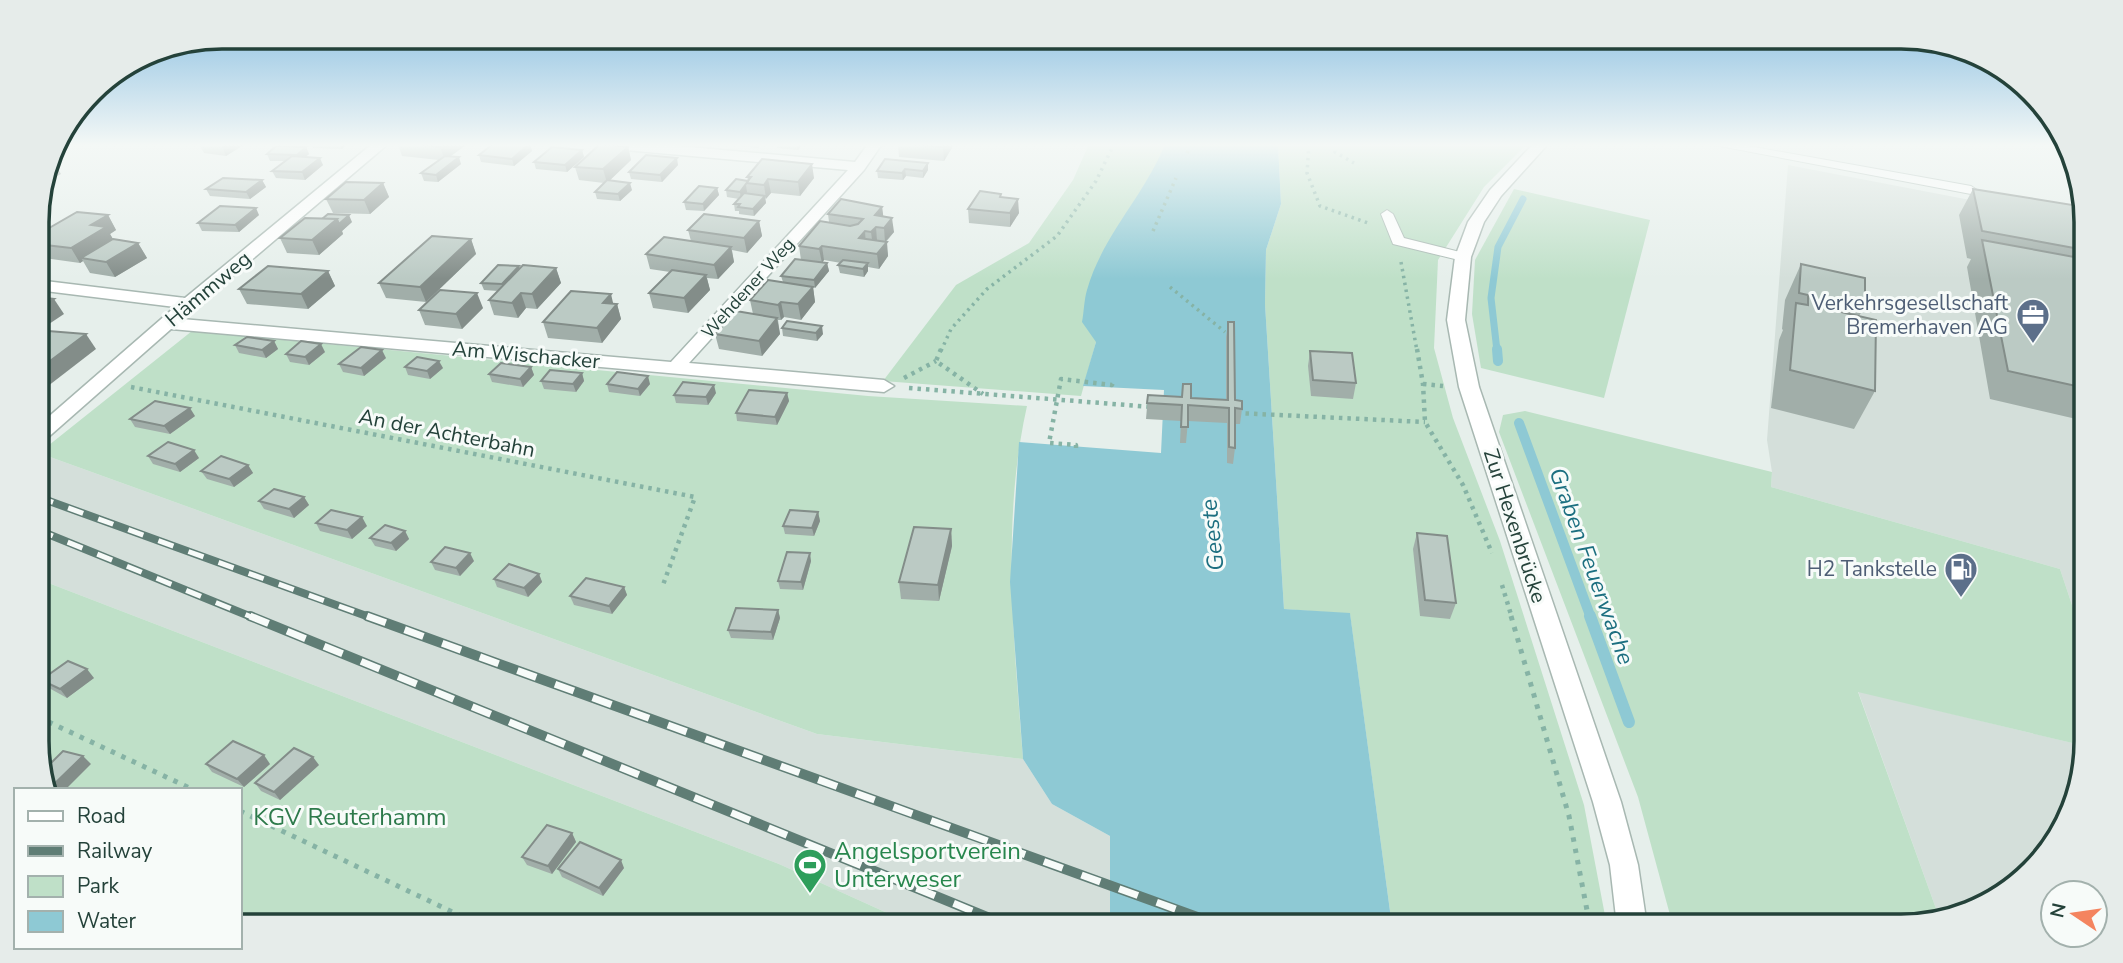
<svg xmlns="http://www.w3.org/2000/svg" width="2123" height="963" viewBox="0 0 2123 963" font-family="'Nunito Sans',sans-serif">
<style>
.built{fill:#d4dfda}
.green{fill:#bfe0c8}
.water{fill:#8ec9d4}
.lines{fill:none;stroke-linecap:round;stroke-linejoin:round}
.stream-far2{stroke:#8ec9d4;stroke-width:7}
.stream-far1{stroke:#8ec9d4;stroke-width:10}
.stream{stroke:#8ec9d4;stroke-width:12}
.service-casing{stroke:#a8b8b2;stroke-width:2}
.minor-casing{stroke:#a8b8b2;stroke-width:3}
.path-far2{stroke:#86b3a5;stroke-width:3.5;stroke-dasharray:2.5 4.5;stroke-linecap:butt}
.path-far1{stroke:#86b3a5;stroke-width:4.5;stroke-dasharray:3.5 5;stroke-linecap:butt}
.path{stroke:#86b3a5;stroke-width:5;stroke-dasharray:4.5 7;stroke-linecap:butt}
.service{fill:#fff;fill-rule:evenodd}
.minor{fill:#fff;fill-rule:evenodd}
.rail-far1-casing{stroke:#5f7d75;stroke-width:8}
.rail-casing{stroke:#5f7d75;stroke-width:10}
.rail-far1{stroke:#f7fbf9;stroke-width:5;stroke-dasharray:16;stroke-linecap:butt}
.rail{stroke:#f7fbf9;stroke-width:7;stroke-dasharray:20;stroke-linecap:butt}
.wall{fill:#a1aea9}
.shaded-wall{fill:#838d89}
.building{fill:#bbcac4;stroke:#838d89;stroke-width:2}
.labels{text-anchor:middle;stroke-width:6;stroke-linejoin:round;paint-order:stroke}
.far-street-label{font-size:18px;fill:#24423a;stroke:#f7fbf9}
.street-label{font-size:21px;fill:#24423a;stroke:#f7fbf9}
.service-label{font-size:21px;fill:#4e5e75;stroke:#f7fbf9;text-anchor:end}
.water-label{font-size:23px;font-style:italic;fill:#1c6f80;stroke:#f7fbf9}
.near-park-label{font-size:24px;fill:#2d7a4b;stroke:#f7fbf9}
.near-leisure-label{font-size:24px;fill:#27864d;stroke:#f7fbf9;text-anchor:start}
.rim{fill:none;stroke:#24423a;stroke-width:3.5}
</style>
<rect width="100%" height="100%" fill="#e6efeb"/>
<g class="built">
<path d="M1788 165 2085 222 2086 647 2060 569 1771 487 1772 472 1767 440Z"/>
<path d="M39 453 817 734 1023 759 1052 804 1110 836V926H916L779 864 38 579Z"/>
<path d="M1858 691 2085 746 2072 812 2004 895 1939 917Z"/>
</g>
<g class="green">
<path d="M1089 144H1165L1158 162 1102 257 1096 342 1081 396 883 381 956 285 1029 243 1073 180Z"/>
<path d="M1278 144H1527L1484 187 1438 260 1434 348 1453 418 1500 541 1584 805 1607 926H1392L1350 614 1284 609 1265 304 1266 250 1281 204Z"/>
<path d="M1514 189 1650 220 1604 398 1481 368 1472 314 1475 260Z"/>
<path d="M192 331 868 396 1027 406C1001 522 1014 642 1023 759L817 734 39 453Z"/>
<path d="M1525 411 1772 472 1771 487 2060 569 2086 647 2085 746 1858 692 1939 917 1913 926H1673L1638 797 1499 432 1503 415Z"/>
<path d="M38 579 779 864 916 926H240V790H48L38 766Z"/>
</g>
<path class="water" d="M1165 144H1278L1281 204 1266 250 1265 304 1284 609 1350 613 1392 926H1110V836L1052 804 1023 759 1010 582 1019 442 1161 453 1164 390 1083 386 1096 342 1082 322C1084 312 1084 300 1087 290 1102 236 1145 195 1165 144Z"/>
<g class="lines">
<path class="stream-far2" d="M1497 351 1491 298 1498 247 1523 199"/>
<g class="stream-far1">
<path d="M1497 349 1498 361"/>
<path d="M1519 423 1591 618"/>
</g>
<path class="stream" d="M1590 616 1629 722"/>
<defs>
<g id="service">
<path d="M1709 144H1737L1971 186 1977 190 1971 194Z"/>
<path d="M1387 210 1393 214 1404 238 1468 254 1470 257 1463 261 1393 244 1381 214Z"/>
</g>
<g id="minor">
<path d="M372 144H388L182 319 671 362 848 170 603 148 596 144H656L855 162 868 144H882L864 170 689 363 884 380 894 386 884 392 171 329 45 440 38 442V426L175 307 37 290V280L185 298Z"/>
<path d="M1533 144H1548L1501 196 1484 222 1471 257 1465 320 1479 387 1621 802 1638 865 1647 926H1617L1610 865 1593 802 1459 387 1447 320 1455 257 1468 222 1490 190Z"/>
</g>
</defs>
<use href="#service" class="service-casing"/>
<use href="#minor" class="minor-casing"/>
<g class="path-far2">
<path d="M1309 144 1307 173 1320 206 1368 223"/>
<path d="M1333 144 1335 152 1354 163"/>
<path d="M1187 153 1191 144"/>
<path d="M1153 231 1176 178"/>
<path d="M1401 262 1417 351"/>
<path d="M1170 287 1225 332"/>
<path d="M941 351 951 329 987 289 1057 236 1096 181 1114 144"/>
</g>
<g class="path-far1">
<path d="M941 349 936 361 983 394"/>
<path d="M1417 349 1423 384 1425 422 1463 485 1492 553"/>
<path d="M904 378 936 361"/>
<path d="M1423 384 1443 386"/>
<path d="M131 387 695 497 663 585"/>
<path d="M909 388 1152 407"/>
<path d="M1237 413 1425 422"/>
<path d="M1076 448V445L1049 443 1061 379 1112 385 1114 380"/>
<path d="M1502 585 1512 618"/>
</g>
<g class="path">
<path d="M1511 616 1569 816 1590 926"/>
<path d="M38 717 194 790"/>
<path d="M240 811 482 926"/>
</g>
<use href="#service" class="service"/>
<use href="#minor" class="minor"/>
<defs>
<g id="rail-far1">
<path d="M38 497 372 618"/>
<path d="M38 530 254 618"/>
</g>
<g id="rail">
<path d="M250 616 1009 926"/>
<path d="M367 616 1222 926"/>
</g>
</defs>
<use href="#rail-far1" class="rail-far1-casing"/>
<use href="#rail" class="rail-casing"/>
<use href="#rail-far1" class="rail-far1"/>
<use href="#rail" class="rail"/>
</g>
<g class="wall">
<path d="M199 144H245L226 156 204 153Z"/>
<path d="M312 144H347L342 149 313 148Z"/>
<path d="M398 144H466V145L451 156 461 164 438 182 424 181 421 173 439 160 402 156Z"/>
<path d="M493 144H530L532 151 514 166 481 162 479 155Z"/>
<path d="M724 144H762L758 148Z"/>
<path d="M777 144H801V146L798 150 777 148Z"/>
<path d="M898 144H953V146L944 161 899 157Z"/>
<path d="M306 147 309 154 305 157 323 165 305 180 276 178 272 171 286 161H270L267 154Z"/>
<path d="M628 147 631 160 609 181 632 190 620 201 597 199 595 192 604 183 579 180 575 167Z"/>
<path d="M582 150 584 157 567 172 536 169 534 162Z"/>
<path d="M885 159 928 170 923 178 906 176 903 180 878 178 877 171Z"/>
<path d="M678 165 662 182 631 179 629 172Z"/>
<path d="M747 177 814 178 800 196 771 193 765 199 766 203 754 216 739 214V211H735L734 204 739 199 727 197 726 190 748 180Z"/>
<path d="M262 180 266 187 250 199 210 196 206 189Z"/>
<path d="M383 183 389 197 370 214 333 213 326 199Z"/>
<path d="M717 188 719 195 704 211 686 210 684 202Z"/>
<path d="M1973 189 2085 207V421L1990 399 1967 267 1971 259 1967 258 1959 215Z"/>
<path d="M1001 197 1019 213 1010 227 969 223 968 209Z"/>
<path d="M882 207 883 217 894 232 886 242 888 256 879 269 868 267V271L864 277 840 273 838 265 841 263 824 260 822 263H827L829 271 815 288 813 287 815 302 801 320 784 317 781 320H778L780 334 762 356 719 349 715 334 753 314 750 300 783 282 781 276 801 260 799 246 829 222 828 214Z"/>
<path d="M108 215 116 230 110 234 113 239 138 243 147 258 115 277 90 273 83 261 80 263 37 257V235Z"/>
<path d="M259 215 239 232 202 231 198 223Z"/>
<path d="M759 221 762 236 747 253 732 250 734 262 718 279 707 278 710 290 688 313 653 308 649 293 670 272 650 269 646 254 691 241 688 230Z"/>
<path d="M352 222 342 231 343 234 319 255 287 253 280 238Z"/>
<path d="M471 239 476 254 426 302 386 298 379 283Z"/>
<path d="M1801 264 1865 306 1859 316 1875 391 1854 429 1771 408 1779 340 1783 330 1782 329 1785 300Z"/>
<path d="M520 268H556L561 283 537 309 526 308 518 318 494 315 489 300 498 291 484 290 481 283Z"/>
<path d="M328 271 335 286 308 309 247 304 239 289Z"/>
<path d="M614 304H617L621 319 602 343 548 338 543 322Z"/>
<path d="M483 308 462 329 425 325 419 310Z"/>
<path d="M1228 322 1235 400 1242 409 1240 424H1235V448L1233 464 1227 463V423L1188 421 1186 443H1180L1181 421 1146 419 1148 395 1182 397 1183 384 1191 398 1226 400V337Z"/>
<path d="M782 328 823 334 817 341 783 336Z"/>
<path d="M274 341 278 349 266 358 239 353 235 345Z"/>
<path d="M1310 351 1356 383 1353 399 1311 396 1308 366Z"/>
<path d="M325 352 309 365 290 362 286 354Z"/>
<path d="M386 358 364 376 343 372 339 364Z"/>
<path d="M405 367 443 368 430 379 408 375Z"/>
<path d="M531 367 534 375 523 387 492 382 489 374Z"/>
<path d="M582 373 584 381 576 392 544 389 541 381Z"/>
<path d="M607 384H650L640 396 609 392Z"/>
<path d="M716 393 708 405 676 403 674 395Z"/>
<path d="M787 393 789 401 777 425 737 421 736 413Z"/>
<path d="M195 416 170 434 135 427 130 419Z"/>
<path d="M148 456 199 458 180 472 153 464Z"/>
<path d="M248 465 253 473 234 487 207 479 201 471Z"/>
<path d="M304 497 309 505 294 518 264 509 259 501Z"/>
<path d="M818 512 820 521 814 536 785 534 783 526Z"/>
<path d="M316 523 367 526 352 539 320 531Z"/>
<path d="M951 529 952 546 939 601 901 599 899 582Z"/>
<path d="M405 531 409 539 396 551 375 546 370 538Z"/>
<path d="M1417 533 1456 603 1450 619 1420 616 1413 549Z"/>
<path d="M474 561 460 576 435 570 431 562Z"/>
<path d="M811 561 803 590 780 589 778 581Z"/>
<path d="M539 574 542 582 528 597 497 587 494 579Z"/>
<path d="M624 587 627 595 612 614 574 605 570 596Z"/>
<path d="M778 610 780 618 773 640 731 638 728 630Z"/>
<path d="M94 678 67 698 49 688 41 680Z"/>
<path d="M206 764H270L244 787 212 772Z"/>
<path d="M319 765 280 800 261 791 255 783Z"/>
<path d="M572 833 576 842 552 874 527 865 522 857Z"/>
<path d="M624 868 603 896 562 877 558 869Z"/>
</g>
<g class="shaded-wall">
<path d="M221 144H245L226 156Z"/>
<path d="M340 144H347L342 149Z"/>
<path d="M443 144H466V145L445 160 440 147Z"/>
<path d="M529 144H530L532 151 514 166 512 159Z"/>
<path d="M797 144H801V146L798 150Z"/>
<path d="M945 144H953V146L944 161 943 147Z"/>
<path d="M306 147 309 154 300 162 297 155Z"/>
<path d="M628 147 631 160 607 183 603 169Z"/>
<path d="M582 150 584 157 567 172 565 165Z"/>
<path d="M459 157 461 164 438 182 436 175Z"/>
<path d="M320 158 323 165 305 180 302 172Z"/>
<path d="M677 158 678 165 662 182 660 175Z"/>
<path d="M52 160 61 174 45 182 50 161Z"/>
<path d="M928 163V170L923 178V171Z"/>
<path d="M812 164 814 178 800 196 798 182Z"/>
<path d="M905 169 906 176 903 180 902 173Z"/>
<path d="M768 179 771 193 766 199 764 185Z"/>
<path d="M262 180 266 187 250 199 246 192Z"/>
<path d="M383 183 389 197 370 214 364 200Z"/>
<path d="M630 183 632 190 620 201 618 194Z"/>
<path d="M746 185 747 192 741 199 740 192Z"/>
<path d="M717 188 719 195 704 211 703 204Z"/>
<path d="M765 196 766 203 754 216 753 209Z"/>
<path d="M1018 199 1019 213 1010 227V213Z"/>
<path d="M882 207 884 221 875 215Z"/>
<path d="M256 208 259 215 239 232 235 225Z"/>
<path d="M108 215 116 230 110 234 114 241 81 258 83 261 80 263 71 248 91 225Z"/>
<path d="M349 215 352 222 342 231 343 234 319 255 312 240 337 219Z"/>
<path d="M892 218 894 232 885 242 884 228Z"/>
<path d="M759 221 762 236 747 253 744 238Z"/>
<path d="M876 227 877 241 873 247 871 232Z"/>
<path d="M865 231 866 246 861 252 859 238Z"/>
<path d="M471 239 476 254 426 302 420 287Z"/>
<path d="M887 242 888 256 879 269 877 254Z"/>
<path d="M138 243 147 258 115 277 106 262Z"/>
<path d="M822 246 824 260 822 263 819 249Z"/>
<path d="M731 247 734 262 718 279 714 265Z"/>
<path d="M827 263 829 271 815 288 814 280Z"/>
<path d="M868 263V271L864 277 863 269Z"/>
<path d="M519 266 521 274 505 292 502 284Z"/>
<path d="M556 268 561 283 537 309 532 294Z"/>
<path d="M328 271 335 286 308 309 301 294Z"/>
<path d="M706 275 710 290 688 313 684 298Z"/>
<path d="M813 287 815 302 801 320 798 304Z"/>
<path d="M477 293 483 308 462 329 456 314Z"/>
<path d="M521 293 526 308 518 318 512 303Z"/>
<path d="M611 294 614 307 617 304 621 319 602 343 597 328 603 303Z"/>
<path d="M54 299 64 314 37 332V310Z"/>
<path d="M781 302 784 317 781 320 778 305Z"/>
<path d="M777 318 780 334 762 356 759 341Z"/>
<path d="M822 326 823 334 817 341 816 333Z"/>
<path d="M86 334 96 349 39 393 38 390V370Z"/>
<path d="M274 341 278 349 266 358 262 350Z"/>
<path d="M321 344 325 352 309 365 305 357Z"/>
<path d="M382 350 386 358 364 376 361 368Z"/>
<path d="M439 361 443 368 430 379 427 371Z"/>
<path d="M531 367 534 375 523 387 520 379Z"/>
<path d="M582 373 584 381 576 392 573 384Z"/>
<path d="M648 376 650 384 640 396 638 389Z"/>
<path d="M714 385 716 393 708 405 706 397Z"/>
<path d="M787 393 789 401 777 425 775 417Z"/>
<path d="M190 408 195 416 170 434 164 426Z"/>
<path d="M194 450 199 458 180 472 175 464Z"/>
<path d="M248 465 253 473 234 487 229 479Z"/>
<path d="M304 497 309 505 294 518 289 509Z"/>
<path d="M818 512 820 521 814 536 812 528Z"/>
<path d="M362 517 367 526 352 539 347 530Z"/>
<path d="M951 529 952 546 939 601 938 585Z"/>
<path d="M405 531 409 539 396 551 391 543Z"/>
<path d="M470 553 474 561 460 576 456 568Z"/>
<path d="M810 553 811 561 803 590 801 582Z"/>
<path d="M539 574 542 582 528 597 524 588Z"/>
<path d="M624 587 627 595 612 614 609 606Z"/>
<path d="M778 610 780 618 773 640 771 632Z"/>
<path d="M87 669 94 678 67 698 60 689Z"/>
<path d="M264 755 270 764 244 787 237 779Z"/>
<path d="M83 756 91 764 65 790H48Z"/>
<path d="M313 757 319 765 280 800 274 792Z"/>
<path d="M572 833 576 842 552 874 548 866Z"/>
<path d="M621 860 624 868 603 896 599 888Z"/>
</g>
<g class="building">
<path d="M417 144H443L440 147Z"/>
<path d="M493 144H529L512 159 479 155Z"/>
<path d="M600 144 628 147 603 169 575 167Z"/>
<path d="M911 144H945L943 147Z"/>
<path d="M276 146 306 147 297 155 267 154Z"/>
<path d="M552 147 582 150 565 165 534 162Z"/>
<path d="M646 155 677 158 660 175 629 172Z"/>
<path d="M292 156 320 158 302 172 272 171Z"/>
<path d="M445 156 459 157 436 175 421 173Z"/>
<path d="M762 159 812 164 798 182 768 179 764 185 746 183 751 177H747Z"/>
<path d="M885 159 928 163 923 171 905 169 902 173 877 171Z"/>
<path d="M223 178 262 180 246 192 206 189Z"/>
<path d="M736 179 748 181 740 192 726 190Z"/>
<path d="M607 180 630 183 618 194 595 192Z"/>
<path d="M346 182 383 183 364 200 326 199Z"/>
<path d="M699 186 717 188 703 204 684 202Z"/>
<path d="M1973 189 2085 207V250L1982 231Z"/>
<path d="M980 191 1001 194 1000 197 1018 199 1010 213 968 209Z"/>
<path d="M744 193 765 196 753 209 738 207 740 204H734Z"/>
<path d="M841 199 882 207 875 215 892 218 884 228 876 227 871 232 865 231 859 238 887 242 877 254 822 246 819 249 799 246 820 221 850 226 858 224 863 219 828 214Z"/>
<path d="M220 206 256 208 235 225 198 223Z"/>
<path d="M77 212 108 215 91 225 106 227 71 248 37 244V235Z"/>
<path d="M328 214 349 215 339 224 337 219H322Z"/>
<path d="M704 214 759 221 744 238 688 230Z"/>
<path d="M305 218 337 219 312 240 280 238Z"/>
<path d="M432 236 471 239 420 287 379 283Z"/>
<path d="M664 237 731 247 714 265 646 254Z"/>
<path d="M113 239 138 243 106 262 81 258Z"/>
<path d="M1982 240 2085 259V388L2008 371Z"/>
<path d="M795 259 827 263 814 280 781 276Z"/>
<path d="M843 260 868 263 863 269 838 265Z"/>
<path d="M1801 264 1865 278V306L1841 301V312L1876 320 1875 391 1790 370 1796 303 1808 305V295L1799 293Z"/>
<path d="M498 265 519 266 502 284 481 283Z"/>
<path d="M523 265 556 268 532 294 521 293 512 303 489 300Z"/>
<path d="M268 266 328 271 301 294 239 289Z"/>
<path d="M672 270 706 275 684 298 649 293Z"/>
<path d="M768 280 813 287 798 304 781 302 778 305 750 300Z"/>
<path d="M440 290 477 293 456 314 419 310Z"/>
<path d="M571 291 611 294 603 303 617 304 597 328 543 322Z"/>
<path d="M37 297 54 299 37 310Z"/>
<path d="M736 311 777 318 759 341 715 334Z"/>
<path d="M787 321 822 326 816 333 782 328Z"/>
<path d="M1228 322H1234L1235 400 1242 401V409L1235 408V448L1229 447V408L1188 405V427H1181L1182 405 1147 403 1148 395 1182 397 1183 384H1191V398L1228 400Z"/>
<path d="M48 331 86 334 38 370 37 339Z"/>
<path d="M247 337 274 341 262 350 235 345Z"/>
<path d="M301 341 321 344 305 357 286 354Z"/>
<path d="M361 347 382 350 361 368 339 364Z"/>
<path d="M1310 351 1352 353 1356 383 1313 380Z"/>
<path d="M417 357 439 361 427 371 405 367Z"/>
<path d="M501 363 531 367 520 379 489 374Z"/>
<path d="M550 370 582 373 573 384 541 381Z"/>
<path d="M617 372 648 376 638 389 607 384Z"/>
<path d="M683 382 714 385 706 397 674 395Z"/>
<path d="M749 390 787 393 775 417 736 413Z"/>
<path d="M155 401 190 408 164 426 130 419Z"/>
<path d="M168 442 194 450 175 464 148 456Z"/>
<path d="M221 456 248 465 229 479 201 471Z"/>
<path d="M274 489 304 497 289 509 259 501Z"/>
<path d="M331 510 362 517 347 530 316 523Z"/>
<path d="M790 510 818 512 812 528 783 526Z"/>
<path d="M385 525 405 531 391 543 370 538Z"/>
<path d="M914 527 951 529 938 585 899 582Z"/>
<path d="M1417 533 1447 536 1456 603 1425 600Z"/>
<path d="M445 547 470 553 456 568 431 562Z"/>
<path d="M787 552 810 553 801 582 778 581Z"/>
<path d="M509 564 539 574 524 588 494 579Z"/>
<path d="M586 578 624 587 609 606 570 596Z"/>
<path d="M736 608 778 610 771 632 728 630Z"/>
<path d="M68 661 87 669 60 689 41 680Z"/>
<path d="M233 741 264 755 237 779 206 764Z"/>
<path d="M294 748 313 757 274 792 255 783Z"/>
<path d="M63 751 83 756 48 790 39 768 45 769Z"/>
<path d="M547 825 572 833 548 866 522 857Z"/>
<path d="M580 842 621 860 599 888 558 869Z"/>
</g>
<linearGradient id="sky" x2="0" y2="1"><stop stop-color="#84bce0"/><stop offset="0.52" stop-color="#f4f8f6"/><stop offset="1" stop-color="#f4f8f6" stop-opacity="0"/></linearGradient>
<rect width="2123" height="279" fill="url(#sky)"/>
<defs>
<symbol id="office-pin" viewBox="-11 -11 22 30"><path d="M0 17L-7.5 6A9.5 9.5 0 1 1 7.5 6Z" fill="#5c6f8a" stroke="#f7fbf9"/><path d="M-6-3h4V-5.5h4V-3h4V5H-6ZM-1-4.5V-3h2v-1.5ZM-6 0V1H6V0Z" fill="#fff"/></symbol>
<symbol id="fuel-pin" viewBox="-11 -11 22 30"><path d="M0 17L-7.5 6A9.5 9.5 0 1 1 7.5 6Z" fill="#5c6f8a" stroke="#f7fbf9"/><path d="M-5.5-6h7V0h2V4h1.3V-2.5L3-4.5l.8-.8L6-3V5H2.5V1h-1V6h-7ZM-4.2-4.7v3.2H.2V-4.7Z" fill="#fff"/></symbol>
<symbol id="stadium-pin" viewBox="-11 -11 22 30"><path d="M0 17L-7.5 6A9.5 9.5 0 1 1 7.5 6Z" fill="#2e9e5b" stroke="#f7fbf9"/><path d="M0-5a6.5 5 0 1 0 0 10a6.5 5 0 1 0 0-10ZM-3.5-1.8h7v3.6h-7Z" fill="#fff"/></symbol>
</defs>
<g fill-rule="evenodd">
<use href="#office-pin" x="2014" y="296" width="38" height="52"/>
<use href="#fuel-pin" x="1942" y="550" width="38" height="52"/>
<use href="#stadium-pin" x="791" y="846" width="38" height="52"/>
</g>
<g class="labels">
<g class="far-street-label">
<text transform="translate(748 288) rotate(-48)" y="6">Wehdener Weg</text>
</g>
<g class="street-label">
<text transform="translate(208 289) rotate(-40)" y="7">Hämmweg</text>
<text transform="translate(526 355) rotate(5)" y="7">Am Wischacker</text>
<text transform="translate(447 433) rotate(11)" y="7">An der Achterbahn</text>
<text transform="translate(1515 526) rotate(72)" y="7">Zur Hexenbrücke</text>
</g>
<g class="service-label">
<text x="2008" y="310">Verkehrsgesellschaft<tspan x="2008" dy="24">Bremerhaven AG</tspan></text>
<text x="1937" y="576">H2 Tankstelle</text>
</g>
<g class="water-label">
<text transform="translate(1212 535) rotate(-96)" y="8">Geeste</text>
<text transform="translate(1592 566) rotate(70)" y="8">Graben Feuerwache</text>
</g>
<g class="near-park-label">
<text x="350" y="825">KGV Reuterhamm</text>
</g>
<g class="near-leisure-label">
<text x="834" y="859">Angelsportverein<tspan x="834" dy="28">Unterweser</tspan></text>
</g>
</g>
<path d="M0 0H2123V963H0ZM222 49H1901A173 173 0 0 1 2074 222V741A173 173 0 0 1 1901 914H222A173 173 0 0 1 49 741V222A173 173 0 0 1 222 49Z" fill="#e6ecea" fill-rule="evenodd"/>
<path class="rim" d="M222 49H1901A173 173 0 0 1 2074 222V741A173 173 0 0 1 1901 914H222A173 173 0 0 1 49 741V222A173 173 0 0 1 222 49Z"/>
<rect x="14" y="788" width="228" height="161" fill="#f7fbf9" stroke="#a3b1ad" stroke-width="2"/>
<rect x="28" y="811" width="35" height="10" fill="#ffffff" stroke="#a3b1ad" stroke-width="2"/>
<text x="77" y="823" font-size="21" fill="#24423a">Road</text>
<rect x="28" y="846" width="35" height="10" fill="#5f7d75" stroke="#a3b1ad" stroke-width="2"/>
<text x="77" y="858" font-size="21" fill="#24423a">Railway</text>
<rect x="28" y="876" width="35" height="21" fill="#bfe0c8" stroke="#a3b1ad" stroke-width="2"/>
<text x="77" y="893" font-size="21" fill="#24423a">Park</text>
<rect x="28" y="911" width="35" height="21" fill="#8ec9d4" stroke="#a3b1ad" stroke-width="2"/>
<text x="77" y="928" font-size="21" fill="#24423a">Water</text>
<g transform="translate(2074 914) rotate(283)"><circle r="33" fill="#f7fbf9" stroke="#a3b1ad" stroke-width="2"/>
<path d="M0-5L12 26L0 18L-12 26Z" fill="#f4845f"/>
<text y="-10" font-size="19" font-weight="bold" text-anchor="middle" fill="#24423a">N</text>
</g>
</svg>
